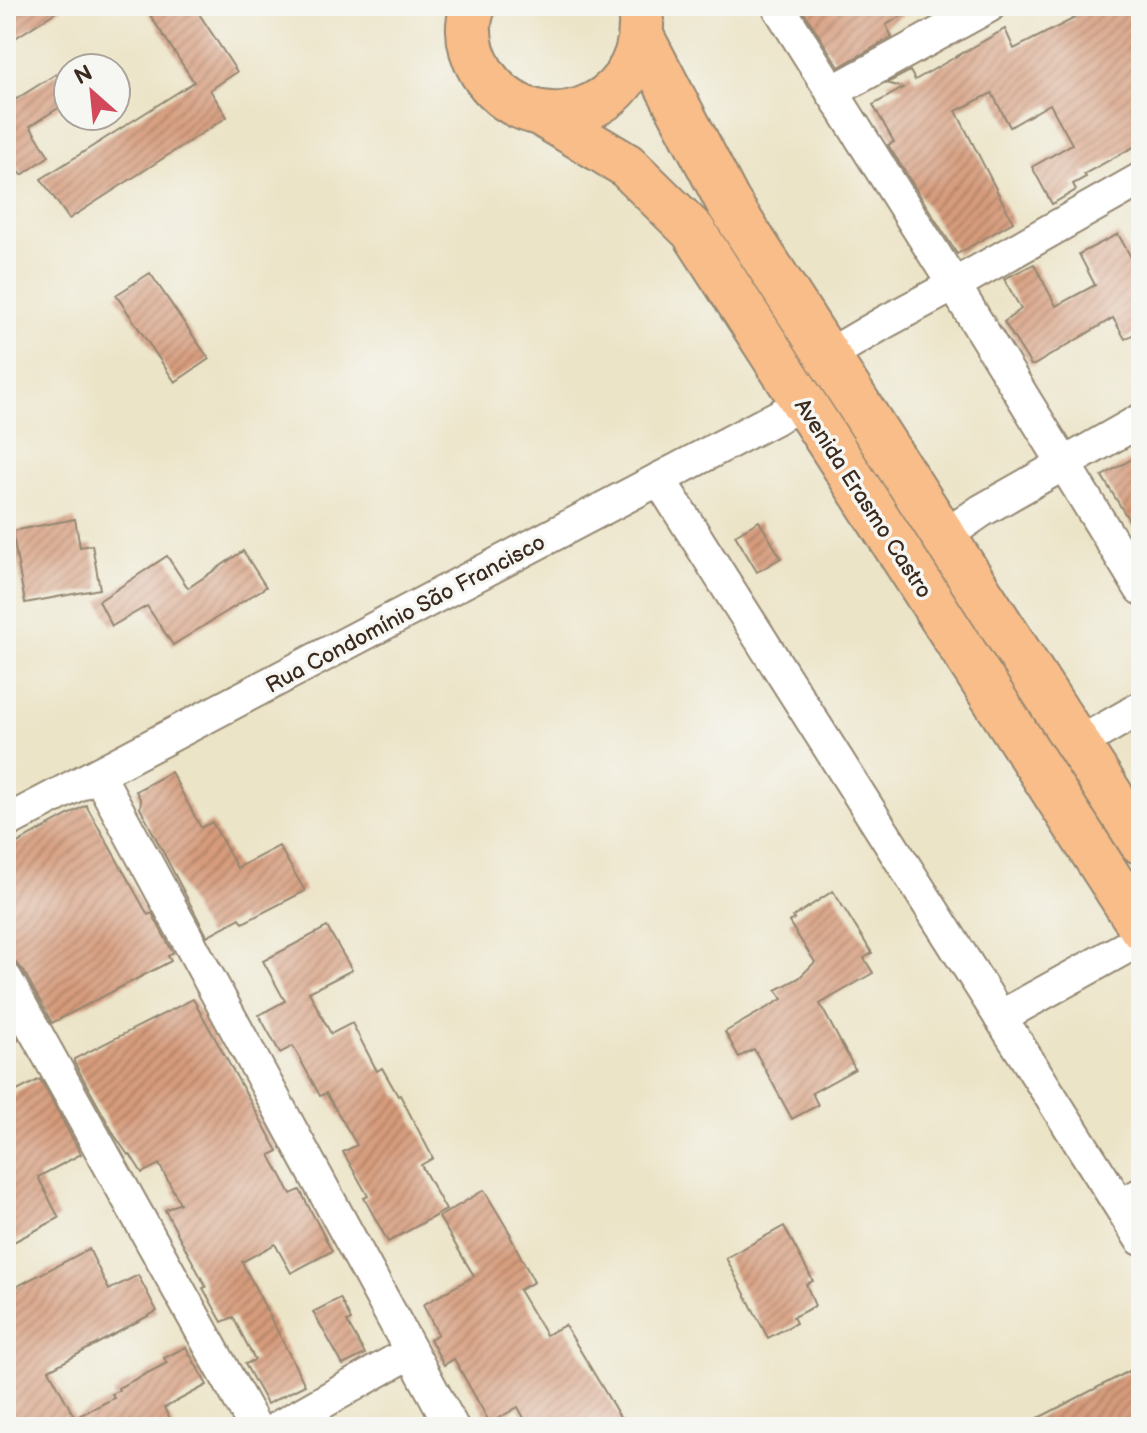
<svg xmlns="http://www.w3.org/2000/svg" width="1147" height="1433" viewBox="0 0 1147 1433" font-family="'Balsamiq Sans',sans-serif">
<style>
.building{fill:url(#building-hatch)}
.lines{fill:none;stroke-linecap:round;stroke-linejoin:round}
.lane-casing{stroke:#948772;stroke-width:20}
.street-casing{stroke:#948772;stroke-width:36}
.primary-casing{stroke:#948772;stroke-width:48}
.lane{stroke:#fff;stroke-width:16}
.street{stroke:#fff;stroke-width:32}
.primary{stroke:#f8bd89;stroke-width:44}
.labels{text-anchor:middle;stroke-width:7;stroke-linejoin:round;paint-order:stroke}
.street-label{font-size:22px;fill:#3b2a1e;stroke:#f6f6f2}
</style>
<defs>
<pattern id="building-hatch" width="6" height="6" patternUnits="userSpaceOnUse" patternTransform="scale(2)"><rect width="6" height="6" fill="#d69b7c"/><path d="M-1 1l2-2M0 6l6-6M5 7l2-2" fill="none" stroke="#af7f65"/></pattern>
</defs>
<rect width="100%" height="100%" fill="#f6f6f2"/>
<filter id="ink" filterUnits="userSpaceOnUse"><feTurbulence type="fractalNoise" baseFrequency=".0125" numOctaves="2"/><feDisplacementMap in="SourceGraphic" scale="16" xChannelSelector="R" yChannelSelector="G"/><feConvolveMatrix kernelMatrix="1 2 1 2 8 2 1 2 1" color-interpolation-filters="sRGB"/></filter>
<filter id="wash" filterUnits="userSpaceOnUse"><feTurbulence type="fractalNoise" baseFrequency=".006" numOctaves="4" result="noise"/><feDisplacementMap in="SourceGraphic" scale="32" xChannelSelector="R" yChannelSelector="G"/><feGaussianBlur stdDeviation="1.8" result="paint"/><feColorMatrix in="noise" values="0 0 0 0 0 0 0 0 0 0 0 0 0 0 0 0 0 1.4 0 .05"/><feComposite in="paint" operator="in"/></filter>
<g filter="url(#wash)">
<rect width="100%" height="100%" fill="#ece4c7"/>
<g id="blocks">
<g class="building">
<path d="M6 6H65L6 44Z"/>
<path d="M144 6H194L237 72 210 90 227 117 69 219 41 179 194 82Z"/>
<path d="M800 6H919L886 25 892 37 839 67Z"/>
<path d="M1068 6H1141V143L1084 174 1086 177 1073 184 1076 190 1052 204 1032 167 1072 144 1050 104 1010 127 992 93 956 111 1013 222 957 254 888 145 894 142 873 105 903 88 887 83 910 71 915 80 1005 29 1014 49 1075 18Z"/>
<path d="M56 74 68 92V102L30 126 49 156 22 175 6 150V89L13 101Z"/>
<path d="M1118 234 1141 275V330L1125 339 1113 318 1034 365H1031L1004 322 1021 309 1004 279 1034 264 1056 306 1095 285 1079 254Z"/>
<path d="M150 273 209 359 175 382 116 295Z"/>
<path d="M1141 454V540L1102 476Z"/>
<path d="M75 519 80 547 92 545 100 589 25 603 12 531Z"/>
<path d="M759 521 781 558 757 572 735 535Z"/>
<path d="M243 551 266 587 173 645 147 606 112 626 99 601 167 556 188 588Z"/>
<path d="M171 772 201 828 212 822 237 868 279 846 305 891 243 923 240 918 207 936 140 808 141 801 136 791Z"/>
<path d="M86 805 148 915 152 913 173 953 168 956 171 961 52 1023 23 970 15 962 6 960V849Z"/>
<path d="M833 891 872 953 864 958 873 973 820 1004 855 1069 812 1093 818 1105 792 1119 754 1049 739 1057 725 1032 782 999 776 990 799 978 815 962 789 922 794 919 793 917Z"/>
<path d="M327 927 352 970 309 992 331 1034 352 1023 377 1071 382 1068 398 1096 400 1095 433 1158 421 1165 446 1210 388 1242 364 1198 368 1196 343 1152 357 1145 326 1093 320 1096 293 1046 280 1053 259 1015 285 1001 263 961Z"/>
<path d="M193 999 278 1151 270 1155 291 1194 300 1190 332 1251 291 1273 275 1244 242 1262 305 1385 267 1404 245 1364 255 1360 233 1317 222 1322 203 1288 206 1287 165 1210 180 1203 159 1164 142 1173 130 1154 128 1155 115 1136 74 1062V1059Z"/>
<path d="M6 1018 18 1040 6 1046Z"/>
<path d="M40 1079 81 1154 38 1177 59 1218 6 1246V1099L16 1094 15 1092Z"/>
<path d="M484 1190 511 1235 510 1236 534 1282 519 1290 546 1335 565 1325 626 1427H529L518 1407 490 1423 454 1359 444 1365 430 1339 438 1334 423 1305 474 1276 439 1217Z"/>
<path d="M784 1226 813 1281 806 1284 815 1306 793 1317 796 1323 768 1338 726 1258Z"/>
<path d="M89 1249 109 1290 138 1275 157 1311 49 1370 75 1418 114 1398 112 1394 119 1390 118 1388 167 1363 164 1358 186 1347 207 1385 164 1408 175 1427H6V1292Z"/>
<path d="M340 1298 351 1320 347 1322 365 1354 343 1365 313 1312Z"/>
<path d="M1141 1365V1427H1021Z"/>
</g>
</g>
</g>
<g filter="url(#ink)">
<use href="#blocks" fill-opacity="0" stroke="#948772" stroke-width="2"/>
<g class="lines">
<defs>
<path id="lane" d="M1116 1199 1141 1185"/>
<g id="street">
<path d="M778 6 954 285 1141 589"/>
<path d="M832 92 989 6"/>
<path d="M827 356 885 322 954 285 1141 179"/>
<path d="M659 479 1141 1239"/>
<path d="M945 536 981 511 1141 420"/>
<path d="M1078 744 1141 708"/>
<path d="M98 774 452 1427"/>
<path d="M6 822 804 403"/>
<path d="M6 979 255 1427"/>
<path d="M1000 1017 1141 939"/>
<path d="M279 1427 411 1352"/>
</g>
<g id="primary">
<path d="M473 6C471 14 468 23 469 30 469 44 474 59 481 71 530 150 645 113 641 20"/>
<path d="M641 36 728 202 1141 842"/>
<path d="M541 114 626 165 693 231 1141 927"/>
</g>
</defs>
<use href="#lane" class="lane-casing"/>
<use href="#street" class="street-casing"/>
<use href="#primary" class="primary-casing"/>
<use href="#lane" class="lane"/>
<use href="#street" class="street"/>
<use href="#primary" class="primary"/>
</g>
</g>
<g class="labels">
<g class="street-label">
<text transform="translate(864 498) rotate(57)" y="8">Avenida Erasmo Castro</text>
<text transform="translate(405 613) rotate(-28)" y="8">Rua Condomínio São Francisco</text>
</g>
</g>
<rect width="1147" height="1433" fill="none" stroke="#f6f6f2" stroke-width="32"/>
<g transform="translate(92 92) rotate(333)"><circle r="38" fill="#f6f6f2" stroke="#aba49d" stroke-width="2"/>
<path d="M0-6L14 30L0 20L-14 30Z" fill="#d1495b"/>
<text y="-12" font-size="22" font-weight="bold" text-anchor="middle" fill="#3b2a1e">N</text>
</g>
</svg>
